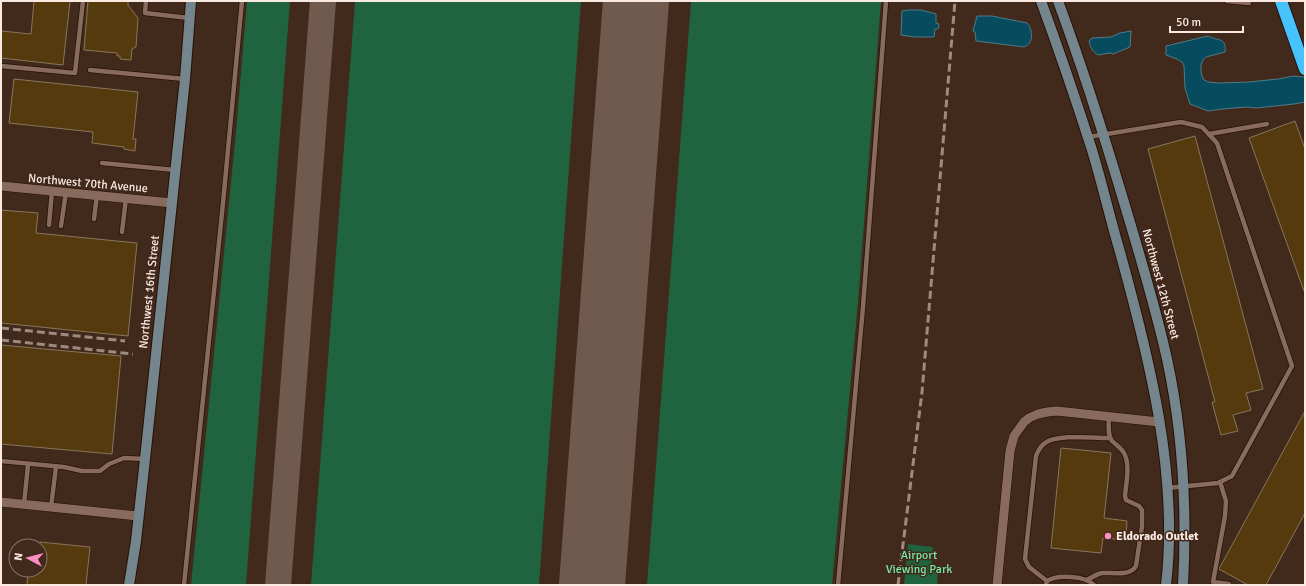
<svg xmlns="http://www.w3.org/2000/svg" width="1306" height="586" viewBox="0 0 1306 586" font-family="Signika,sans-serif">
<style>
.green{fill:#1f643e}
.water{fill:#064c5e;stroke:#507b86}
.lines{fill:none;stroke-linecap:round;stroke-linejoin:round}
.taxiway{stroke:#705a4e;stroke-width:26}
.runway{stroke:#705a4e;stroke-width:66}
.building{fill:#543a0d;stroke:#88765d}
.service-casing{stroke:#271105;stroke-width:6}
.minor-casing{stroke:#271105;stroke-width:10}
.secondary-casing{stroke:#271105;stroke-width:12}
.motorway-casing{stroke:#271105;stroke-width:14}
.service{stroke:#886b5d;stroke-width:4.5}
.minor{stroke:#886b5d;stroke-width:9}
.secondary{stroke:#74858d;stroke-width:10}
.motorway{stroke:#46c3fd;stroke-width:12}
.rail{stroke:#9e8a7f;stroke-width:3;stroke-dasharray:8 4;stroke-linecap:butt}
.poi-dot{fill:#fb8fc4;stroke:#41291c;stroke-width:1.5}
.labels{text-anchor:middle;stroke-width:3;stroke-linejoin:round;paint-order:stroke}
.street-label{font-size:12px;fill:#fbeae2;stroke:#41291c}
.poi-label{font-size:12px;font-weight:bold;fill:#fbeae2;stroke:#41291c;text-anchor:start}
.park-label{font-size:12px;fill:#76eaa5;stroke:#41291c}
</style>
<rect width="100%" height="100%" fill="#41291c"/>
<g class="green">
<path d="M247 1H290L246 585H191L236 132Z"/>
<path d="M355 1H581L539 585H311Z"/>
<path d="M691 1H881L858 302 832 585H647Z"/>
<path d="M908 544 933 547 931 568 938 569 937 585H904Z"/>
</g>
<g class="water">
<path d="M908 10H921L936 14V23L939 24 938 29H935L934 37H914L901 35 902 11Z"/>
<path d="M977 16H992L1027 23C1033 29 1034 44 1024 47L976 41 975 32 973 31Z"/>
<path d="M1131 31 1130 47 1113 54 1110 53 1098 55C1093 52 1090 47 1089 41L1092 38 1111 37 1120 33Z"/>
<path d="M1208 36C1217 41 1227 37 1225 52L1206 57 1203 60 1201 65V72L1203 79 1208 82 1219 83 1249 82 1278 79 1293 76 1305 77V102L1294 104 1256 108 1247 107 1222 109 1208 111 1190 104 1185 88 1184 66 1182 62 1177 59 1166 55V46Z"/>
</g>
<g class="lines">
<path class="taxiway" d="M278 585 323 1"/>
<path class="runway" d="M592 585 636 1"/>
</g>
<g class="building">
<path d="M34 1H70L63 65 1 58V31L31 34Z"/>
<path d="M88 1H128V5L138 18 136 47 132 49 131 60 120 59V56H117V53L84 50Z"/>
<path d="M14 79 138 92 133 139H136L135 151 124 149V147L92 143 93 132 9 123Z"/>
<path d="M1295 121 1305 149V290L1304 291 1249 138Z"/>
<path d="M1195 136 1263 389 1246 393 1251 410 1233 415 1238 431 1221 435 1212 402H1215L1148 149Z"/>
<path d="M1 210 38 213 36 233 137 243 128 336 1 323Z"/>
<path d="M1 345 121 356 112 454 1 444Z"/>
<path d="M1305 411V513L1266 585H1248L1219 569Z"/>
<path d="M1061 448 1111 453 1104 518 1127 521 1126 540 1103 538 1101 553 1051 548Z"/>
<path d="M40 542 90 547 86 585H27L28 570H40Z"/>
</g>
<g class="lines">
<defs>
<g id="service">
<path d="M146 1 145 13 189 18"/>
<path d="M1227 1 1249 3"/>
<path d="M1 66 75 73 83 1"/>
<path d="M90 70 185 79"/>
<path d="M1209 134 1267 124"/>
<path d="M1088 137 1181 122 1202 127 1217 143 1292 366 1232 476 1218 483 1167 488"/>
<path d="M102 163 175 170"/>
<path d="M94 219 97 195"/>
<path d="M49 225 52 191"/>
<path d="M61 226 66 192"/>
<path d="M122 232 126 198"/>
<path d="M1 461 64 467 82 471H100L109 464 124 458 145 459"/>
<path d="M1220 482 1226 501 1225 516 1213 582 1229 584"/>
<path d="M24 504 28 465"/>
<path d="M51 507 56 467"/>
<path d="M1087 580C1092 577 1097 574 1102 573 1112 572 1130 577 1136 566L1142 526V510L1139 506 1126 500 1125 496C1126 483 1130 467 1125 455 1122 448 1117 446 1112 441 1107 435 1109 424 1109 416"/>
<path d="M1047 581 1029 567 1025 559 1036 456C1038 451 1040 446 1045 443 1057 434 1094 438 1110 438"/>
<path d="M184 585 223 203 242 1"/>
<path d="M838 585 863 307 886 1"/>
<path d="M1046 585 1047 581C1057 574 1086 576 1094 585"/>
</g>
<g id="minor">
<path d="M1 186 172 203"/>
<path d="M1 502 138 516"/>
<path d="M997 585 1010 451 1014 436 1024 422 1029 418 1038 414 1047 412 1057 411 1159 422"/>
</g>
<g id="secondary">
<path d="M1041 1C1059 50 1076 100 1092 150 1102 183 1110 218 1120 252 1149 357 1179 475 1166 585"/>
<path d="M1058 1C1082 66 1103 132 1123 199 1139 252 1155 305 1167 359 1183 433 1187 510 1183 585"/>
<path d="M129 585 136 541 145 459 185 79 191 1"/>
</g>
<path id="motorway" d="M1281 1 1305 69"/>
</defs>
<use href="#service" class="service-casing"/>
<use href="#minor" class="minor-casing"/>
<use href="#secondary" class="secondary-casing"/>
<use href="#motorway" class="motorway-casing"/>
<use href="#service" class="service"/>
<use href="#minor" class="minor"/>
<use href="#secondary" class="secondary"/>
<use href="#motorway" class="motorway"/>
<g class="rail">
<path d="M1 328 125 341"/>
<path d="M1 340 133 354"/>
<path d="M898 585 922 392 955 1"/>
</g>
</g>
<circle class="poi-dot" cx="1108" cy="536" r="4"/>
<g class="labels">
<g class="street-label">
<text transform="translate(88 183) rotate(5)" y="4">Northwest 70th Avenue</text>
<text transform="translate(1161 284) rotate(75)" y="4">Northwest 12th Street</text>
<text transform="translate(149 292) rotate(-84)" y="4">Northwest 16th Street</text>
</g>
<g class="poi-label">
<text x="1116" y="540">Eldorado Outlet</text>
</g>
<g class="park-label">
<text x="919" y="559">Airport<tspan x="919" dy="14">Viewing Park</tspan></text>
</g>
</g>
<rect width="1306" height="586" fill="none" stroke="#fbeae2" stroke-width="4"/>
<g transform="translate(28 558) rotate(277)"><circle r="19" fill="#41291c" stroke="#8b766b"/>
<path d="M0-3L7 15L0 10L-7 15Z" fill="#fb8fc4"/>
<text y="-6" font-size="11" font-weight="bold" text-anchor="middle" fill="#fbeae2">N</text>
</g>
<path d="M1170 26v6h73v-6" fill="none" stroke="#fbeae2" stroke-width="2"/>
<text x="1176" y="26" font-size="12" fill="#fbeae2" stroke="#41291c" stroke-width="3" paint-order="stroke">50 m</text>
</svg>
